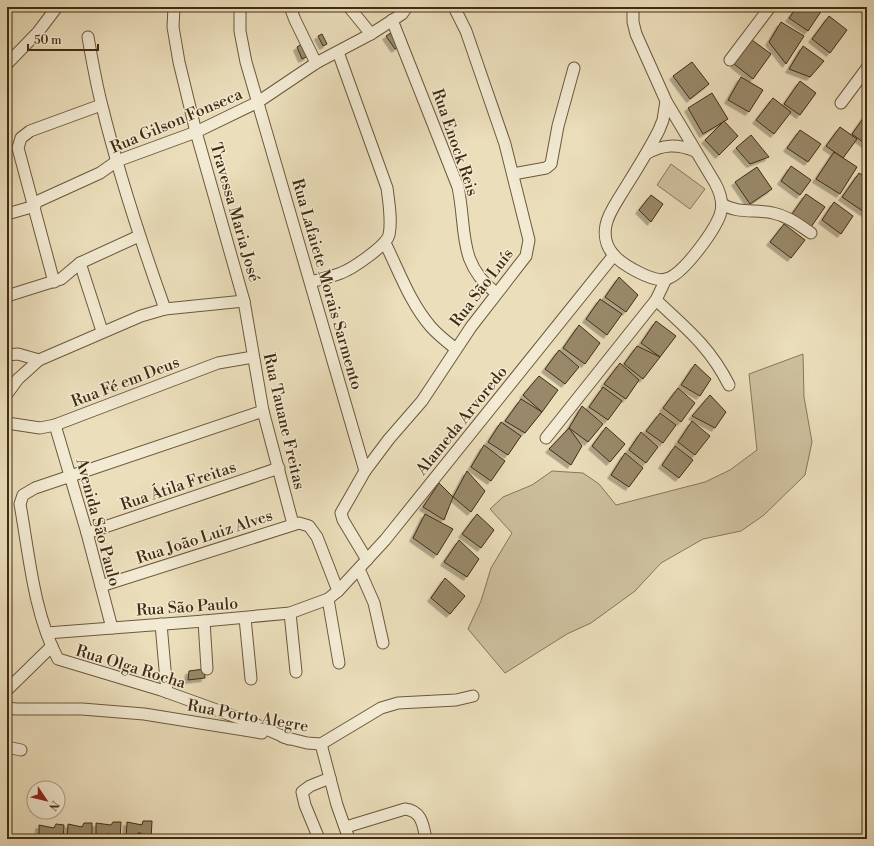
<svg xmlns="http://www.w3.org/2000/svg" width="874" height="846" viewBox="0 0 874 846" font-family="'Libre Bodoni',serif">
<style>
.green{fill:#cec09e;stroke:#887658}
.building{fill:#99896a;stroke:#412c12;filter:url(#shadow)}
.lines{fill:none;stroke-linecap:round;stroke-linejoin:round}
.street-casing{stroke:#6c583c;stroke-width:13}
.street{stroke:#f2ead3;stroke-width:11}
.labels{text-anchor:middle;stroke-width:3;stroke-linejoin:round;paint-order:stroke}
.street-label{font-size:16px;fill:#412c12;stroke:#f2ead3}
</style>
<defs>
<filter id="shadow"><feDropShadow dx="-3.5" dy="3.5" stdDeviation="0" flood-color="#0004"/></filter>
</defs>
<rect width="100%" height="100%" fill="#ebdebb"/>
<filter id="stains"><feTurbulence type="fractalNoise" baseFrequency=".005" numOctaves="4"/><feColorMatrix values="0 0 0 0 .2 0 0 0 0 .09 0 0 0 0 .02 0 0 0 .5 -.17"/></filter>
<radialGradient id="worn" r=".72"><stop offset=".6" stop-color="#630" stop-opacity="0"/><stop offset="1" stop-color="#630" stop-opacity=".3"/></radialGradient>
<g class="green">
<path d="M671 164 705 189 690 209 657 185Z"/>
<path d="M803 354 804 397 812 442 805 475 764 515 741 531 703 539 661 563 635 591 591 623 567 634 505 673 468 629 481 601 491 568 512 533 490 509 503 497 532 485 552 471 583 473 599 484 616 505 705 482 730 470 757 450 749 374Z"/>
</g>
<g class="building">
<path d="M797 7H818L822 10 808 31 789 18Z"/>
<path d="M829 16 847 30 830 53 812 39Z"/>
<path d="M781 22 804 36 786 64 769 42Z"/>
<path d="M394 31 402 44 395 49 386 36Z"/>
<path d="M322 34 327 44 323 46 318 36Z"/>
<path d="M752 40 771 54 753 79 734 64Z"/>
<path d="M302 44 308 56 302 59 297 47Z"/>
<path d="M803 46 824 61 810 77 789 69Z"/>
<path d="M692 62 709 84 690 99 673 76Z"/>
<path d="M741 77 763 90 749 112 728 100Z"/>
<path d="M800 81 816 93 800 115 784 104Z"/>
<path d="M712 93 728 119 703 134 688 108Z"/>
<path d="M773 98 791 112 774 134 756 120Z"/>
<path d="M867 113V145L852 134Z"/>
<path d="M724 121 738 136 719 155 705 140Z"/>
<path d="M840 127 857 139 843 158 826 146Z"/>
<path d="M800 130 821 144 808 162 787 148Z"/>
<path d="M751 135 769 157 750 164 736 148Z"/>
<path d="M834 152 857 167 840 194 816 179Z"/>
<path d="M791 166 811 180 800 195 781 181Z"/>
<path d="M757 167 772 189 750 204 735 182Z"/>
<path d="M859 173 867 178V214L842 197Z"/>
<path d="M806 194 825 207 811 227 792 214Z"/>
<path d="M651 195 663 204 651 222 639 210Z"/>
<path d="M834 202 853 216 841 234 822 220Z"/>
<path d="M784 224 805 240 791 258 770 242Z"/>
<path d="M619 277 638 295 626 312 605 297Z"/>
<path d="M600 299 622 314 607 335 586 319Z"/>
<path d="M656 321 676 336 660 357 641 343Z"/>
<path d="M579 325 600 343 585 364 563 348Z"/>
<path d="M637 346 660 357 643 379 624 364Z"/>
<path d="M559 350 579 367 565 384 545 369Z"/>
<path d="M620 363 639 380 626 399 604 384Z"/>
<path d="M695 364 711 379 700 396 681 385Z"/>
<path d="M539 376 558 390 542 412 523 395Z"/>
<path d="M603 387 622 401 608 420 589 407Z"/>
<path d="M678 388 695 403 681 422 663 408Z"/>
<path d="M710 395 726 412 715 428 692 416Z"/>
<path d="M521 399 542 412 525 433 505 421Z"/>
<path d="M582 406 603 424 588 442 569 428Z"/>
<path d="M660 413 676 425 663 443 646 431Z"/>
<path d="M692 421 710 436 695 455 678 442Z"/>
<path d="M501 422 521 436 508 455 488 442Z"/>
<path d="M606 427 625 444 610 462 592 446Z"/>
<path d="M569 428 582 446 571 465 549 449Z"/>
<path d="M641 432 658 447 646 463 629 450Z"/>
<path d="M484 445 505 461 491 481 471 467Z"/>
<path d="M675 446 693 460 679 478 662 465Z"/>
<path d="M625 453 643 468 629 487 611 475Z"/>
<path d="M467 471 485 491 471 512 453 497Z"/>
<path d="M439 483 453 497 444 520 423 507Z"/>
<path d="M425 514 453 529 437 555 413 538Z"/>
<path d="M477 514 494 530 481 548 462 534Z"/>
<path d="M459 540 479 559 467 577 444 562Z"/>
<path d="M445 578 465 596 450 614 431 598Z"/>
<path d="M204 669 205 678 188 680 189 671Z"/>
<path d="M143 821H152L151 839H141V833H138L137 839H126L127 822 142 825Z"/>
<path d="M113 822H121L120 839H110V834H107V839H96V823L111 825Z"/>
<path d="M84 823H92V839H82V836L78 835V839H67L68 824 82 827Z"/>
<path d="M56 824 64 825 63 839H53V837H50V839H39V825L54 828Z"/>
</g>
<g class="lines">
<defs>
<g id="street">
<path d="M174 7 173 27 179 62 196 132 244 301 263 411 293 524"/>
<path d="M240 7V31L246 62 365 471 341 513 343 520 367 560"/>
<path d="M290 7 295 20 316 63"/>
<path d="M349 7 371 34"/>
<path d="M633 7V22L636 34 666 101 715 183C721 194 724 204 720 215 714 231 683 275 666 279 653 283 621 264 613 254 606 246 604 235 606 225 608 214 616 203 622 193 635 172 648 152 659 130L663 120 666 101"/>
<path d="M392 20 458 187C467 230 457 263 496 293"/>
<path d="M88 37C92 60 96 83 102 106 119 175 141 242 165 309"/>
<path d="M730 60 770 7"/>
<path d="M7 64 38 32 57 7"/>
<path d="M841 103 867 68"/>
<path d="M646 154C663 144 677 144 695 151"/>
<path d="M513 174 546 168 551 164 558 126 574 68"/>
<path d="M34 203 100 173 117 161 196 132 258 102 316 63 371 34 402 14 407 7"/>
<path d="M722 204C737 214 756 209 773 213 788 216 799 225 811 233"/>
<path d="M7 214 35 206"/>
<path d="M385 243C399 271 410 303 431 327 438 335 447 342 456 349"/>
<path d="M80 263 102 331"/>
<path d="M54 282 18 148 21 138 30 131 101 105"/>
<path d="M311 282C321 279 331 277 341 273 352 269 386 246 389 235 392 221 389 203 387 188L338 52"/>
<path d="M7 296 61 279 80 263 139 236"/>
<path d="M656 300C686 328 710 347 729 385"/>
<path d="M7 355 18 354 39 360 141 316 165 309 244 301"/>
<path d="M7 394 18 379 39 360"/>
<path d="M263 411 35 488 23 495 20 504C29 554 34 615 58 659L161 690 250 722 289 739"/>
<path d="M7 423 40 428 55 425 218 363 253 357"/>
<path d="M55 425 87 533 112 628"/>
<path d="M546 438 656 300 666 279"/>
<path d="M365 471 389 439 422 401 471 327 526 256 529 240 505 144 466 31 454 7"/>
<path d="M87 533 279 468"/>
<path d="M359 569 374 603 383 643"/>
<path d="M101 586 299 523 309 526 317 537 338 591"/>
<path d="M328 599 339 663"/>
<path d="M290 613 296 672"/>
<path d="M245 618 251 679"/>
<path d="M204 621 207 669"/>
<path d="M161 624 167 692"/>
<path d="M47 633 204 621 290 613 328 599 338 591 385 540 614 255"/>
<path d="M7 690 52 646"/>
<path d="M7 708 16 709H82L144 714 262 733"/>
<path d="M283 737 307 743 321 744 381 708 398 703 456 700 473 696"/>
<path d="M321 744 337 805 349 839"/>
<path d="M7 747 21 750"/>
<path d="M346 827 405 809C422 811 423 825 426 839"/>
<path d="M319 839 305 805 302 792 310 786 330 778"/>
</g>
</defs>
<use href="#street" class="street-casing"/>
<use href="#street" class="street"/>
</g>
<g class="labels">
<g class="street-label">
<text transform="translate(176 120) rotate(-23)" y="6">Rua Gilson Fonseca</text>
<text transform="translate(456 142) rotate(71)" y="6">Rua Enock Reis</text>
<text transform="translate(236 212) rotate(74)" y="6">Travessa Maria José</text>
<text transform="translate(328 284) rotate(74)" y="6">Rua Lafaiete Morais Sarmento</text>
<text transform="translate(481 287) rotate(-53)" y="6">Rua São Luís</text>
<text transform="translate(125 381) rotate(-21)" y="6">Rua Fé em Deus</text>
<text transform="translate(461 420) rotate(-51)" y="6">Alameda Arvoredo</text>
<text transform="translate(285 421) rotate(77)" y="6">Rua Tauane Freitas</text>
<text transform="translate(178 485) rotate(-19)" y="6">Rua Átila Freitas</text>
<text transform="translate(99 522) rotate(75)" y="6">Avenida São Paulo</text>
<text transform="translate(204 536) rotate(-18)" y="6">Rua João Luiz Alves</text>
<text transform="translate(187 606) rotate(-4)" y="6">Rua São Paulo</text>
<text transform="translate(131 666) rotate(17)" y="6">Rua Olga Rocha</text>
<text transform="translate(248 715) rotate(10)" y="6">Rua Porto Alegre</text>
</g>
</g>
<rect width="874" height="846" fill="none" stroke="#ebdebb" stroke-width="24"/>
<rect x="8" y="8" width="858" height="830" fill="none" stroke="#412c12" stroke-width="2"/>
<rect x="12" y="12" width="850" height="822" fill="none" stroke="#412c12"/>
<g transform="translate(46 800) rotate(125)"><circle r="19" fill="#f2ead3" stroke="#ab9e86"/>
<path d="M0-3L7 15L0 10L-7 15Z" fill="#8f2418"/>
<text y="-6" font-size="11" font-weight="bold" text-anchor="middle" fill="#412c12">N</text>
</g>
<path d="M28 44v6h70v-6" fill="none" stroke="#412c12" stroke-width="2"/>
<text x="34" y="44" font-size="12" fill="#412c12" stroke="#f2ead3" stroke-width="3" paint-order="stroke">50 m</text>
<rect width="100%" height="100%" filter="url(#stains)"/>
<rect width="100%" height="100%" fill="url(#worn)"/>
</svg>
